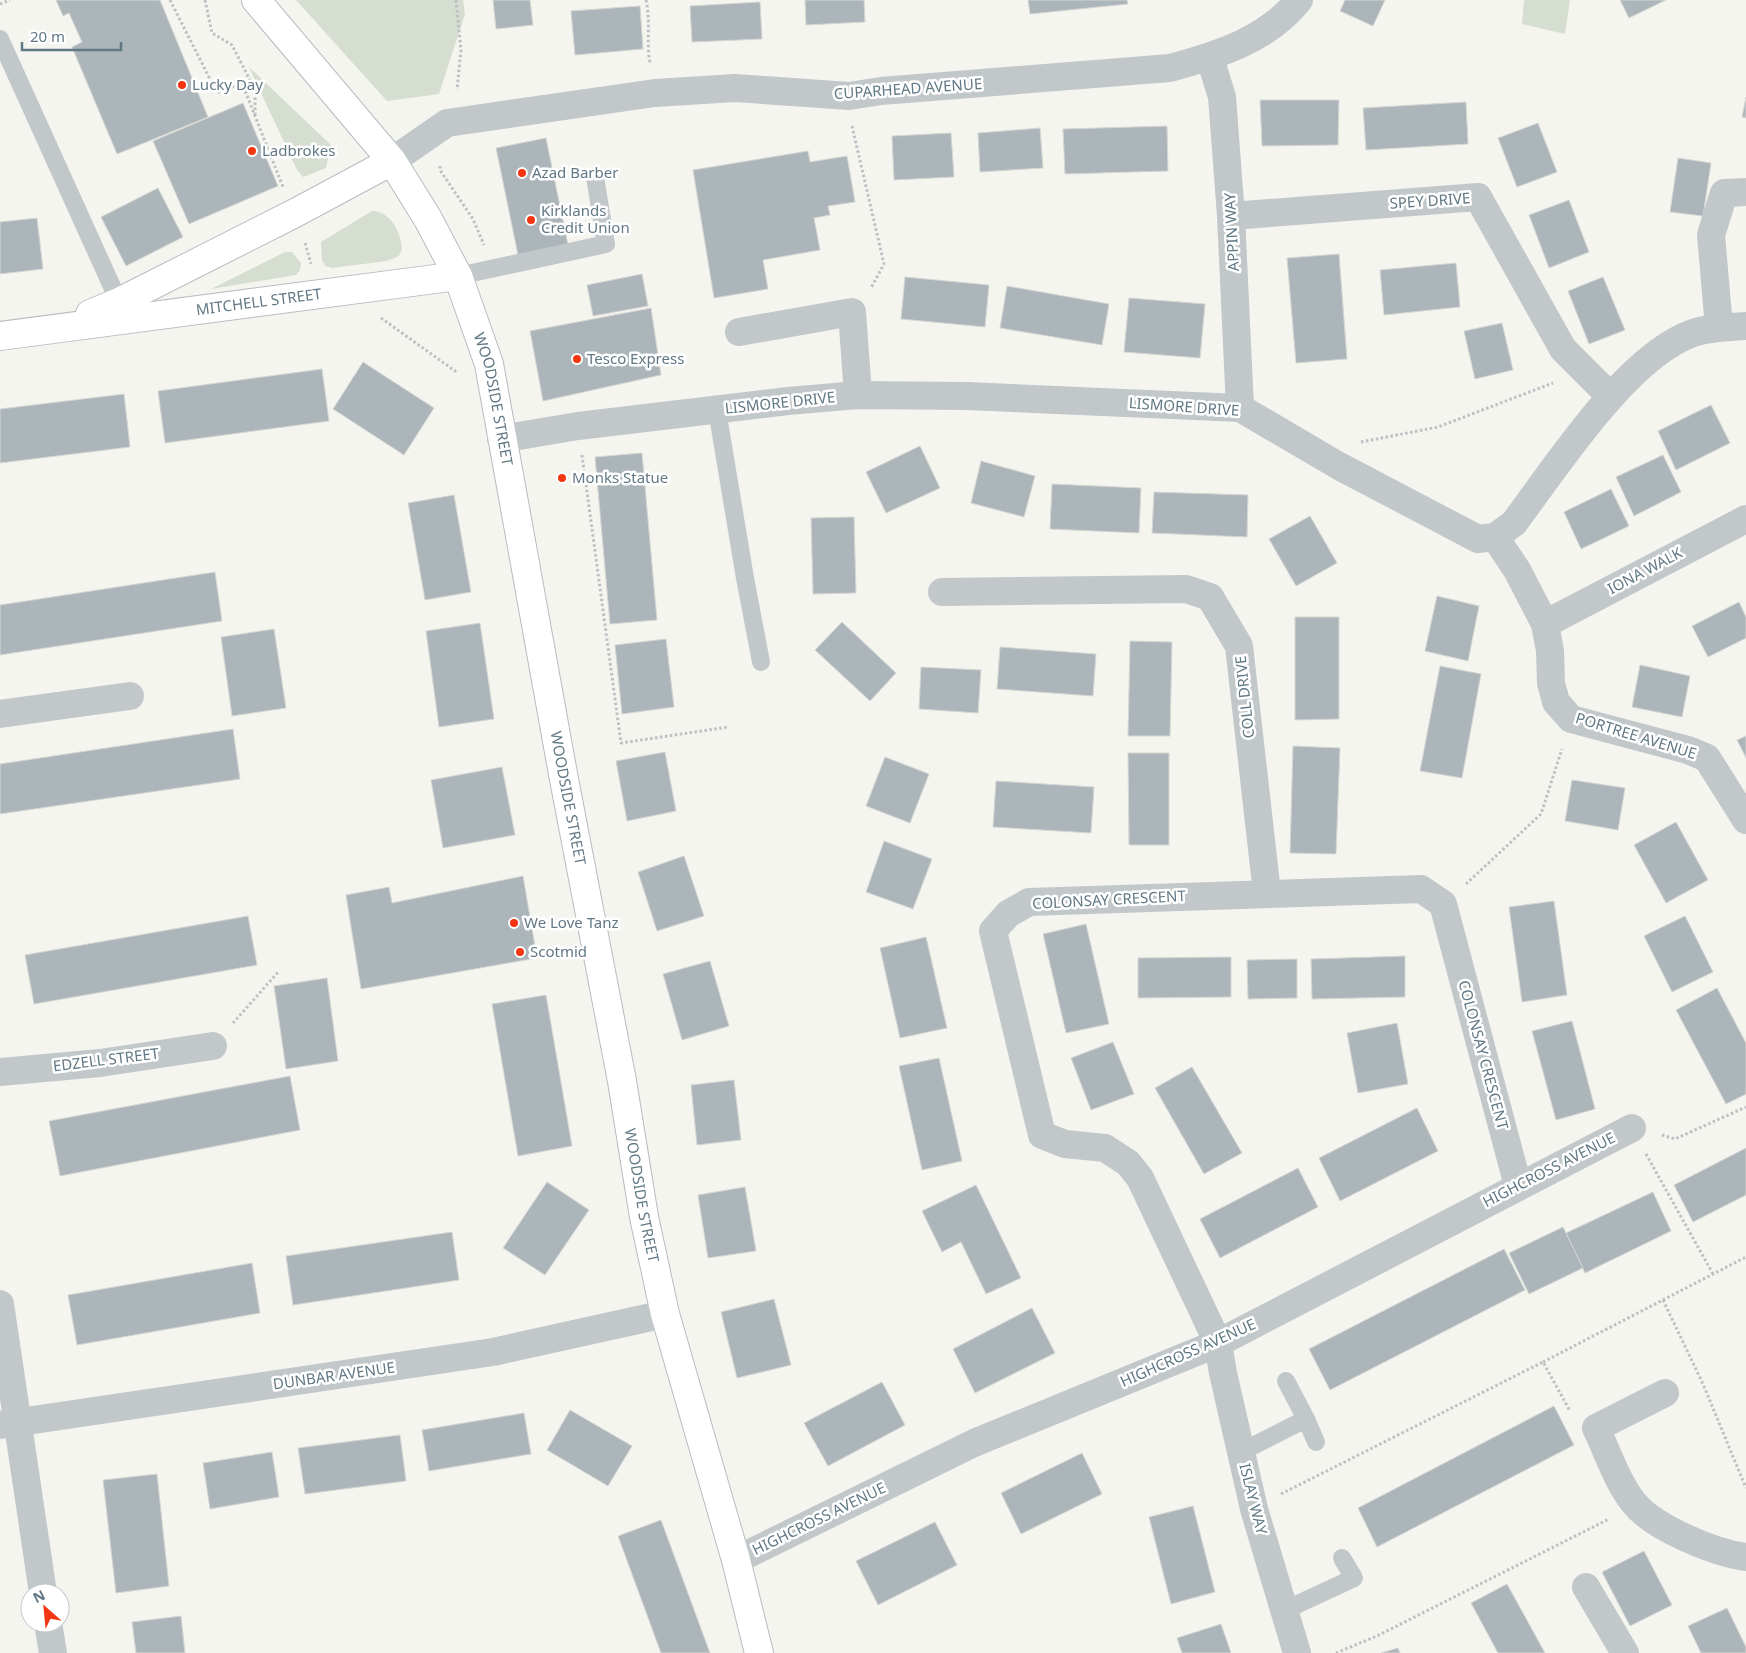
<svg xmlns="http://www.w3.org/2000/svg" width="1746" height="1653" viewBox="0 0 1746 1653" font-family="'Noto Sans',sans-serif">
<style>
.green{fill:#d6ddd1}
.building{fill:#acb6ba;stroke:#d6d6d3}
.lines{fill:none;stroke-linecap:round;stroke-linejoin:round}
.secondary-casing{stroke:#b6bcc0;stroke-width:30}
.path{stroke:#bdc0c2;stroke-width:3;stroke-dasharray:2.5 2.5;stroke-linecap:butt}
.lane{stroke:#c2c7ca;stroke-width:18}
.street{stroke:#c2c7ca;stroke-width:28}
.secondary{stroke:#fff;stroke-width:28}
.poi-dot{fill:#f33512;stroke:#fff;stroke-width:2}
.labels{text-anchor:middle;stroke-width:5;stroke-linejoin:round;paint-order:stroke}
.poi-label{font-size:15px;fill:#617885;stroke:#fff;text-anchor:start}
.street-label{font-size:15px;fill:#617885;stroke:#fff}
</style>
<rect width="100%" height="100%" fill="#f5f5f0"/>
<g class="green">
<path d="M296 0H463L465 14 439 94 387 101Z"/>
<path d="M1524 0H1570L1565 34 1522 24Z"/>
<path d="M249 67 331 145 326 168 303 177 297 170Z"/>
<path d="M372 211C390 211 401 232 402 249L399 256 387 261 332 268 325 266 322 260 321 242Z"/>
<path d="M285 252H292L301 263 300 270 296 275 211 289Z"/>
</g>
<g class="building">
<path d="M56 0H160L208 117 117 154 72 47 82 42 69 13 63 16Z"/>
<path d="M493 0H530L533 25 496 29Z"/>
<path d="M805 0H864L865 22 806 25Z"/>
<path d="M1028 0H1127L1128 4 1030 14Z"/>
<path d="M1345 0H1385L1373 26 1340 11Z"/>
<path d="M1620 0H1666L1629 18Z"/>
<path d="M760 2 762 39 692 42 690 6Z"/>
<path d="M640 6 643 49 575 55 571 11Z"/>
<path d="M1746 97V118L1742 117Z"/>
<path d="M1260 100H1339L1338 145 1262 146Z"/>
<path d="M1466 102 1468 144 1366 150 1363 108Z"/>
<path d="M243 103 278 186 189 224 153 141Z"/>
<path d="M1538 123 1557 172 1517 187 1498 138Z"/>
<path d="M1167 126 1168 171 1065 174 1063 129Z"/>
<path d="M1040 128 1043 168 980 172 978 133Z"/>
<path d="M951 133 954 177 894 180 892 136Z"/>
<path d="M546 138 568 245 518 255 496 148Z"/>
<path d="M808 151 810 162 847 156 855 202 828 206 830 215 814 218 820 250 763 260 768 289 714 298 693 170Z"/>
<path d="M1678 158 1711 163 1703 216 1670 212Z"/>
<path d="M158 188 183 237 126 266 101 217Z"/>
<path d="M1569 200 1589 252 1549 268 1529 215Z"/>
<path d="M37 218 43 269 0 274V222Z"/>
<path d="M1339 254 1347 359 1296 363 1287 258Z"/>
<path d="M1456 263 1460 307 1384 315 1380 270Z"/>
<path d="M642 274 648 306 593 316 587 285Z"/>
<path d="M905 277 989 285 985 327 901 319Z"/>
<path d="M1603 277 1625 330 1589 344 1568 291Z"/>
<path d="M1007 286 1109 304 1102 345 1000 328Z"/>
<path d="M1129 298 1205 304 1200 358 1124 352Z"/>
<path d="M651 308 661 375 543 401 530 331Z"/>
<path d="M1502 323 1513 370 1475 379 1464 331Z"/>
<path d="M363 362 434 408 404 455 333 409Z"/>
<path d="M322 369 329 421 165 443 158 391Z"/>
<path d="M124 394 130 447 0 463V409Z"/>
<path d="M1711 405 1730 443 1676 470 1658 431Z"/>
<path d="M920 446 940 488 886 513 866 472Z"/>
<path d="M642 453 657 620 610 624 595 457Z"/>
<path d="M1663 455 1681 492 1634 516 1616 477Z"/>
<path d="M981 461 1035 476 1024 517 971 503Z"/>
<path d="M1052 484 1141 488 1139 533 1050 529Z"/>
<path d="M1611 489 1629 526 1581 549 1564 512Z"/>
<path d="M1154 492 1248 495 1247 537 1152 533Z"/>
<path d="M454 495 471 592 425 600 408 503Z"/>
<path d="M1310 516 1337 563 1296 586 1269 539Z"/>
<path d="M854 517 856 593 813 594 811 518Z"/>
<path d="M215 572 222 621 0 655V605Z"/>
<path d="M1437 596 1479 606 1468 661 1425 651Z"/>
<path d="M1739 602 1746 617V638L1708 657 1692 626Z"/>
<path d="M1295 617H1339V719L1295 720Z"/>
<path d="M842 622 896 673 870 701 815 650Z"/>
<path d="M480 623 494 719 439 727 426 631Z"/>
<path d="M274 629 286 708 232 716 221 637Z"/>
<path d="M666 639 674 707 622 714 615 645Z"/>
<path d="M1130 641 1172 642 1170 736H1128Z"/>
<path d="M1000 647 1096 654 1093 696 997 689Z"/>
<path d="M1640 665 1690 676 1682 717 1632 707Z"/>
<path d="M1440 666 1481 674 1462 778 1420 771Z"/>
<path d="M921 667 981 670 978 713 919 709Z"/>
<path d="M233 729 240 779 0 814V764Z"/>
<path d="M1746 736V758L1737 740Z"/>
<path d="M1293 746 1340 748 1336 854 1290 853Z"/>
<path d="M665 752 676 811 627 821 616 761Z"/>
<path d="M1128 753H1169V845H1129Z"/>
<path d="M885 757 929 774 910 823 866 806Z"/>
<path d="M502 767 515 835 443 848 431 780Z"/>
<path d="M1572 780 1625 788 1618 830 1565 821Z"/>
<path d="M996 781 1094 787 1091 833 993 827Z"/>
<path d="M1676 822 1708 880 1666 903 1634 845Z"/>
<path d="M884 841 932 859 913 909 866 892Z"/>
<path d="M684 856 704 916 657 931 638 872Z"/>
<path d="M523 876 537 958 361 989 346 895 389 887 392 903Z"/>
<path d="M1554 901 1567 995 1522 1002 1509 907Z"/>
<path d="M248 916 257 965 34 1004 25 955Z"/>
<path d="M1685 916 1713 972 1672 992 1644 936Z"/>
<path d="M1086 924 1109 1024 1066 1033 1043 934Z"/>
<path d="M926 937 947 1028 900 1038 880 948Z"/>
<path d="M1405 956V997L1312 999 1311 959Z"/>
<path d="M1231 957V997L1138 998V958Z"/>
<path d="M1297 959V998L1248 999 1247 960Z"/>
<path d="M710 961 729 1026 682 1040 663 974Z"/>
<path d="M327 978 338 1061 286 1069 274 986Z"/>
<path d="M1717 988 1746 1043V1094L1726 1104 1676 1010Z"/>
<path d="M546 995 572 1146 518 1156 492 1004Z"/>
<path d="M1572 1021 1595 1109 1556 1120 1532 1031Z"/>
<path d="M1397 1023 1408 1084 1358 1093 1347 1033Z"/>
<path d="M1113 1042 1134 1094 1091 1110 1071 1058Z"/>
<path d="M939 1058 962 1161 922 1170 899 1066Z"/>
<path d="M1192 1067 1242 1153 1204 1174 1155 1088Z"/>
<path d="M290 1076 300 1130 60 1176 49 1121Z"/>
<path d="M734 1080 741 1140 697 1145 691 1085Z"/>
<path d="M1417 1108 1438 1151 1340 1201 1319 1158Z"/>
<path d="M1746 1148V1195L1693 1222 1674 1185Z"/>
<path d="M1298 1168 1318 1207 1220 1258 1200 1219Z"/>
<path d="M547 1182 589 1210 545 1275 503 1248Z"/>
<path d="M976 1185 1021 1278 986 1294 961 1242 942 1252 922 1211Z"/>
<path d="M745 1187 756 1251 708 1258 698 1195Z"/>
<path d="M1653 1192 1671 1231 1585 1273 1566 1233Z"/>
<path d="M1563 1227 1583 1268 1529 1294 1509 1253Z"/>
<path d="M452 1232 459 1280 293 1305 286 1256Z"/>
<path d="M1504 1249 1525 1290 1330 1390 1309 1349Z"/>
<path d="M252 1263 260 1313 77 1345 68 1295Z"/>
<path d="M774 1299 791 1365 737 1378 721 1312Z"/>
<path d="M1032 1308 1055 1353 975 1393 953 1349Z"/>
<path d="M882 1382 905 1425 828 1466 804 1423Z"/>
<path d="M1554 1406 1574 1445 1377 1547 1358 1508Z"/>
<path d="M570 1410 632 1446 608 1486 547 1450Z"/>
<path d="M524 1413 531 1454 429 1471 422 1430Z"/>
<path d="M400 1435 406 1481 305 1494 298 1448Z"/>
<path d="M272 1452 279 1497 210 1509 203 1463Z"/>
<path d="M1082 1453 1102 1494 1021 1534 1001 1493Z"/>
<path d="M157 1474 169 1586 116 1593 103 1480Z"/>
<path d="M1193 1506 1215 1592 1171 1604 1149 1517Z"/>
<path d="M661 1520 710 1653H661L618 1536Z"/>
<path d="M935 1522 957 1565 878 1605 856 1561Z"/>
<path d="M1644 1551 1672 1605 1630 1626 1602 1572Z"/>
<path d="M1507 1584 1545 1653H1498L1471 1603Z"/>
<path d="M1727 1608 1746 1647V1653H1701L1688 1626Z"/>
<path d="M181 1616 185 1653H136L132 1622Z"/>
<path d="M1221 1624 1231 1653H1182L1177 1638Z"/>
<path d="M1398 1648 1400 1653H1381Z"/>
</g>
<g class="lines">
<defs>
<g id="secondary">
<path id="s1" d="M256 0 392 161 428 219 458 276 489 364 563 774 622 1081 644 1217 665 1314 736 1560 759 1653"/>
<path d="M90 314 119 302 297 212 392 161"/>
<path id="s2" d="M0 336 458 276"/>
</g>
</defs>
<use href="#secondary" class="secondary-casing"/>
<g class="path">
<path d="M170 0 217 93 242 83 283 187"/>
<path d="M205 0 212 33 232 45 255 90V115"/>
<path d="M456 0 461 50 457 90"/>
<path d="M646 0C651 21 646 42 650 63"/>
<path d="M0 4 10 0"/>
<path d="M852 126 884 264 871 288"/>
<path d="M440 166V170L473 219 484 245"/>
<path d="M305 243 311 264"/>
<path d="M381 318 455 371 458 370"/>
<path d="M1361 442 1438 427 1553 383"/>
<path d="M582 455 621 743 728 727"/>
<path d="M1466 884 1541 814 1562 749"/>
<path d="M233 1023 279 971"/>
<path d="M1662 1135 1675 1139 1746 1107"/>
<path d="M1646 1154 1713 1274"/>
<path d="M1663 1300 1703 1384 1746 1488"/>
<path d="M1543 1362 1746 1257"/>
<path d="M1281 1494 1543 1362 1570 1411"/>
<path d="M1336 1653 1377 1636 1609 1519"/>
</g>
<g class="lane">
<path d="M0 39 119 302"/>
<path d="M458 276 606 244 595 177"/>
<path d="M717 410 745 578 761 662"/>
<path d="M1306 1419 1316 1442"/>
<path d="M1241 1452 1306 1419 1286 1381"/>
<path d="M1283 1611 1354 1578 1342 1558"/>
</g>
<g class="street">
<path d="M1210 58 1222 97 1231 216 1240 408"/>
<path d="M392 161 447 123 655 93 735 88 849 96 881 91 1170 68C1218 55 1267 40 1299 0"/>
<path d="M1231 216 1478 197 1563 349 1610 396"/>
<path d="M1719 327 1711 235 1724 193 1746 192"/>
<path d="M739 332 852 312 858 395"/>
<path d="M501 439 578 426 788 401 858 395 967 396 1240 408 1339 466 1478 539 1495 537 1514 523C1556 467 1627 356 1693 333 1710 327 1729 327 1746 326"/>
<path d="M1495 537 1517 570 1545 624 1550 651 1551 683 1556 702 1571 719 1688 750 1707 758 1746 820"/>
<path d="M942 592 1186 589 1210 597 1239 646 1267 893"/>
<path d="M1545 624 1746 519"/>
<path d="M0 714 130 696"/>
<path d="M0 1072 100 1063 213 1046"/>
<path d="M0 1304 43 1593"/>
<path d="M1665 1393 1596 1428C1608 1453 1617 1482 1634 1503 1654 1528 1715 1553 1746 1557"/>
<path d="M0 1425 493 1352 665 1314"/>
<path d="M736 1560 974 1443 1218 1343 1632 1128"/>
<path d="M1586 1587 1625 1653"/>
<path d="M48 1623 53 1653"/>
<path d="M1297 1653 1254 1509 1223 1373 1218 1343 1140 1178 1128 1163 1105 1148 1065 1144 1042 1135 993 931 1008 914 1029 902 1421 889 1443 904 1518 1186"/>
</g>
<use href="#secondary" class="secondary"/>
</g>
<g class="poi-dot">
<circle cx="182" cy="85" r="5"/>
<circle cx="252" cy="151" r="5"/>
<circle cx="522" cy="173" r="5"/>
<circle cx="531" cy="220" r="5"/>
<circle cx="577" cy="359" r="5"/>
<circle cx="562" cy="478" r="5"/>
<circle cx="514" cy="923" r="5"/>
<circle cx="520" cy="952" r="5"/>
</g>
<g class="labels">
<g class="poi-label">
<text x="192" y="90">Lucky Day</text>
<text x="262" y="156">Ladbrokes</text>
<text x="532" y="178">Azad Barber</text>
<text x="541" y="216">Kirklands<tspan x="541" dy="17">Credit Union</tspan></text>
<text x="587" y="364">Tesco Express</text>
<text x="572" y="483">Monks Statue</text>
<text x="524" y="928">We Love Tanz</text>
<text x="530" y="957">Scotmid</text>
</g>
<g class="street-label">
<text transform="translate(908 89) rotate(-4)" y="5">CUPARHEAD AVENUE</text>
<text transform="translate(1430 201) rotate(-4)" y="5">SPEY DRIVE</text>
<text transform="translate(1232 232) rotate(-93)" y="5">APPIN WAY</text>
<text dy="5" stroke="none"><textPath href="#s2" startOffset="261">MITCHELL STREET</textPath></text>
<text dy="5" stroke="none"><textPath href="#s1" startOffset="472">WOODSIDE STREET</textPath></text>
<text transform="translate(780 403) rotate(-6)" y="5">LISMORE DRIVE</text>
<text transform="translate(1184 407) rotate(4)" y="5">LISMORE DRIVE</text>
<text transform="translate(1645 571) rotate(-28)" y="5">IONA WALK</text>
<text transform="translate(1245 697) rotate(-96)" y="5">COLL DRIVE</text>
<text transform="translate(1636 736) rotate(17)" y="5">PORTREE AVENUE</text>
<text dy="5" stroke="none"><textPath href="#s1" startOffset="878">WOODSIDE STREET</textPath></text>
<text transform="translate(1109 900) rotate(-3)" y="5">COLONSAY CRESCENT</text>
<text transform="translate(1483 1055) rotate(75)" y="5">COLONSAY CRESCENT</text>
<text transform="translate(106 1060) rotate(-7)" y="5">EDZELL STREET</text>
<text transform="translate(1549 1170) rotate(-27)" y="5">HIGHCROSS AVENUE</text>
<text dy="5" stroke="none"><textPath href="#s1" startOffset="1282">WOODSIDE STREET</textPath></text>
<text transform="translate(1188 1353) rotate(-24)" y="5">HIGHCROSS AVENUE</text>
<text transform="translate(334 1376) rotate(-8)" y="5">DUNBAR AVENUE</text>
<text transform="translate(1253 1499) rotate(76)" y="5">ISLAY WAY</text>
<text transform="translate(819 1519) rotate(-26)" y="5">HIGHCROSS AVENUE</text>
</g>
</g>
<g transform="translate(45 1608) rotate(333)"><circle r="24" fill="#ffffff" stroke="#c0c9ce"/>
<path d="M0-4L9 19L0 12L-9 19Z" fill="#f33512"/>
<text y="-8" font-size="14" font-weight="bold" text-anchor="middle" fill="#617885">N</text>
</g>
<path d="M22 42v8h99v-8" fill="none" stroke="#617885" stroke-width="2.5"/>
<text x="30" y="42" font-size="15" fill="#617885" stroke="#ffffff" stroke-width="4" paint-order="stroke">20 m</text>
</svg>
